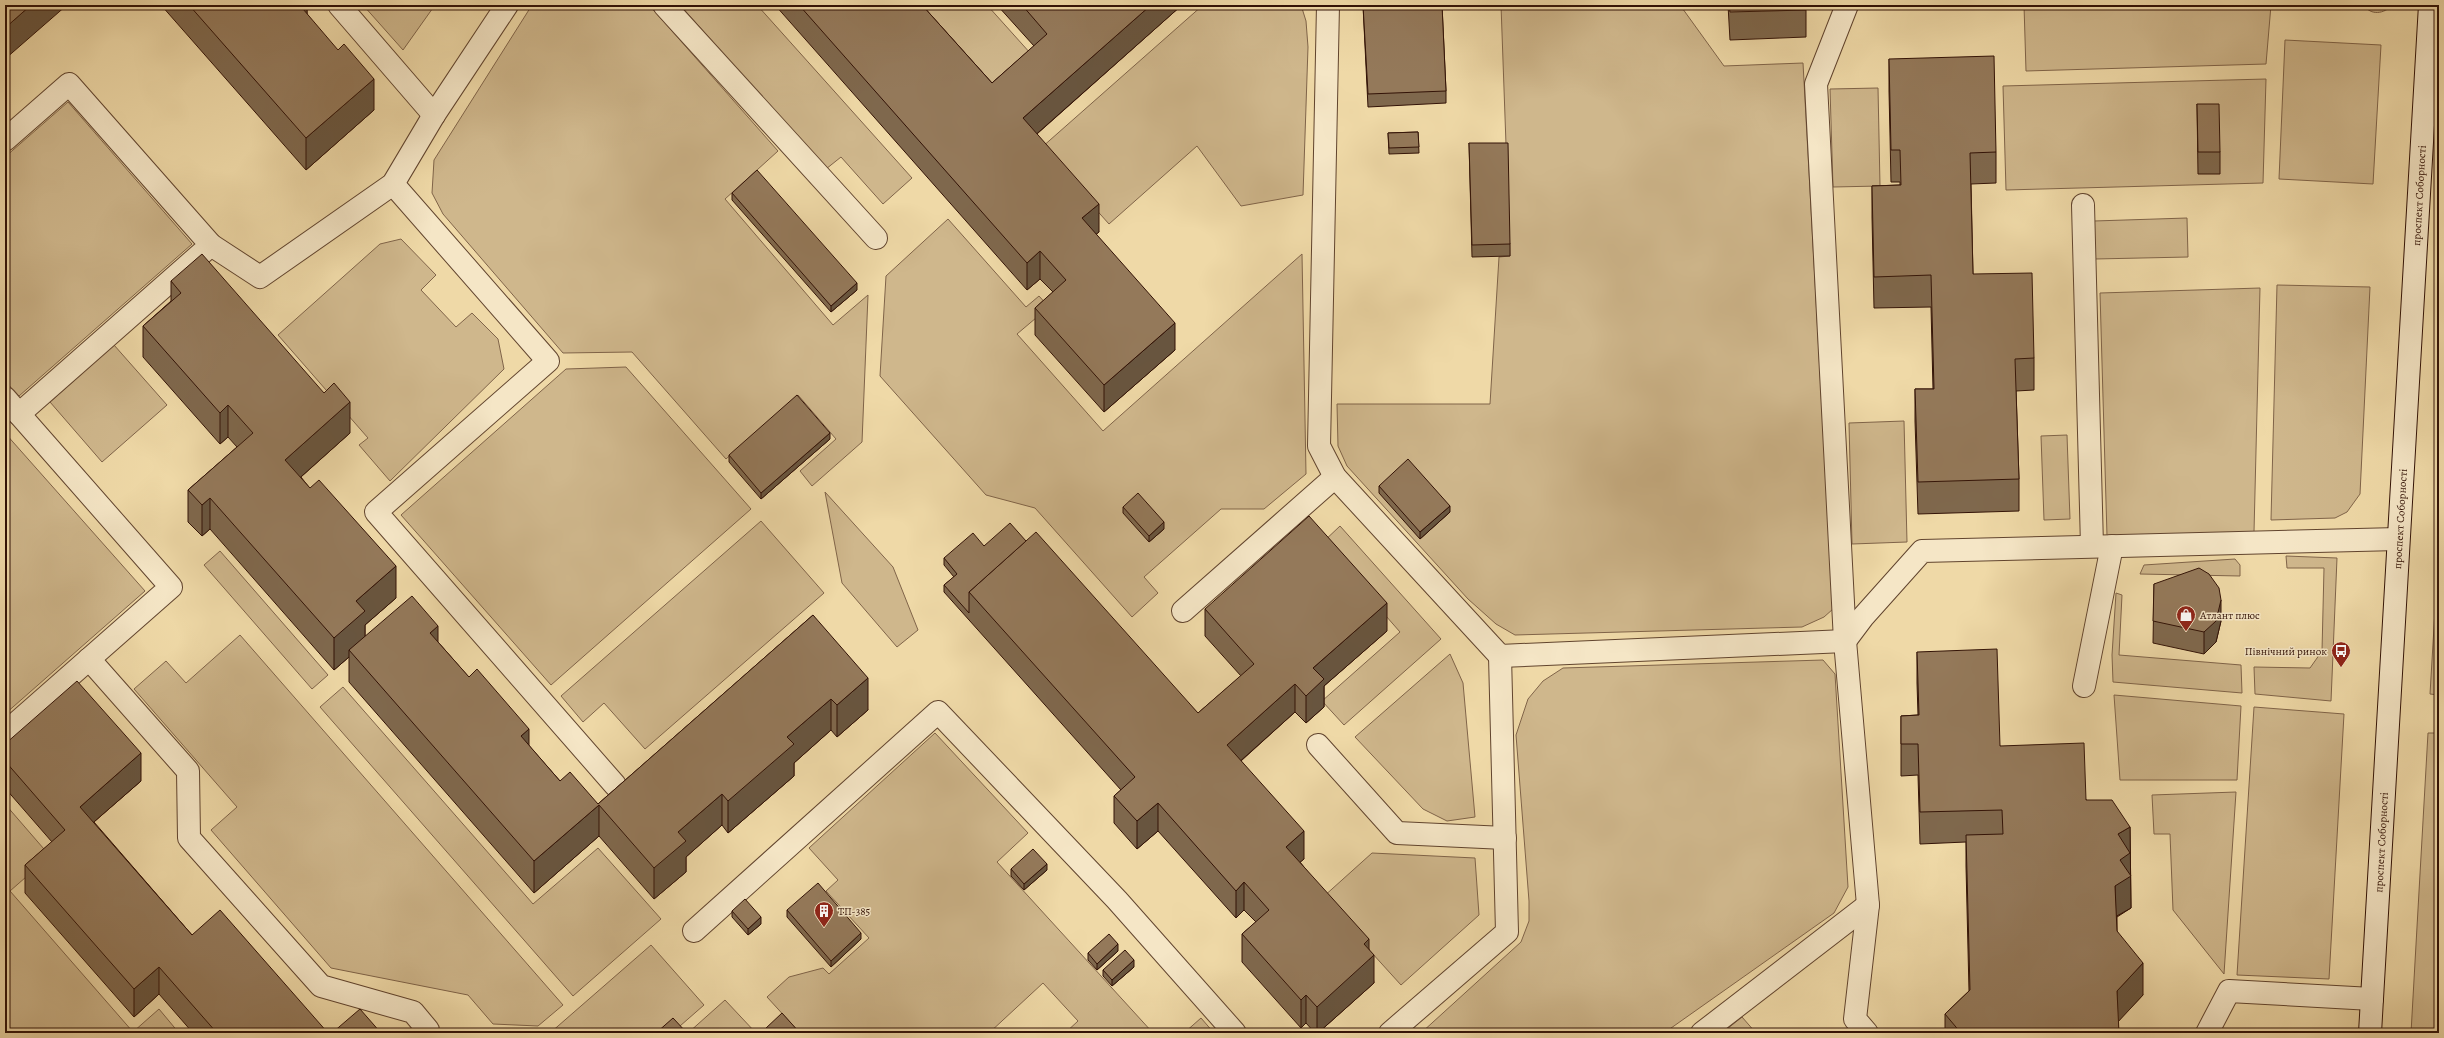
<svg xmlns="http://www.w3.org/2000/svg" width="2444" height="1038" viewBox="0 0 2444 1038" font-family="Alegreya,serif">
<style>
.green{fill:#cfb78c;stroke:#806449}
.lines{fill:none;stroke-linecap:round;stroke-linejoin:round}
.lane-casing{stroke:#61442e;stroke-width:24}
.secondary-casing{stroke:#321206;stroke-width:24}
.lane{stroke:#f5e6c6;stroke-width:22}
.secondary{stroke:#f5e6c6;stroke-width:22}
.wall{fill:#7f684d;stroke:#321206}
.shaded-wall{fill:#68553f;stroke:#321206}
.building{fill:#94795a;stroke:#321206}
.labels{text-anchor:middle;stroke-width:3;stroke-linejoin:round;paint-order:stroke}
.street-label{font-size:11px;fill:#321206;stroke:#f5e6c6}
.poi-label{font-size:11px;fill:#321206;stroke:#f5e6c6;text-anchor:start}
</style>
<rect width="100%" height="100%" fill="#efd9a7"/>
<filter id="stains"><feTurbulence type="fractalNoise" baseFrequency=".005" numOctaves="4"/><feColorMatrix values="0 0 0 0 .2 0 0 0 0 .09 0 0 0 0 .02 0 0 0 .5 -.17"/></filter>
<radialGradient id="worn" r=".72"><stop offset=".6" stop-color="#630" stop-opacity="0"/><stop offset="1" stop-color="#630" stop-opacity=".3"/></radialGradient>
<g class="green">
<path d="M363 5H435L403 50Z"/>
<path d="M532 5H649L778 151 725 199 833 325 868 295 862 442 812 486 800 471 836 439 798 395 726 459 632 352 563 353 443 214 432 193 434 160Z"/>
<path d="M680 5H757L912 178 883 204 841 157 826 169Z"/>
<path d="M915 5H987L1031 54 990 90Z"/>
<path d="M1203 5H1301L1306 21 1308 47 1303 195 1241 206 1197 146 1109 224 1041 148Z"/>
<path d="M1501 5H1680L1724 66 1803 63 1833 609 1824 617 1802 627 1515 635 1496 624 1468 599 1347 466 1338 446 1337 404H1490L1499 257 1510 256Z"/>
<path d="M2024 5H2271L2266 64 2026 71Z"/>
<path d="M2363 5H2393C2383 14 2372 16 2363 5Z"/>
<path d="M2285 40 2381 45 2373 184 2279 179Z"/>
<path d="M2266 79 2263 183 2006 190 2003 86Z"/>
<path d="M1878 88 1880 186 1833 187 1830 89Z"/>
<path d="M68 102 192 244 19 396 5 381V157Z"/>
<path d="M2187 218 2188 257 2095 259 2094 221Z"/>
<path d="M948 219 1026 307 1039 296 1049 307 1017 334 1103 431 1302 254 1306 474 1264 509H1221L1144 577 1158 593 1132 617 1035 508 986 495 880 376 886 276Z"/>
<path d="M401 239 436 275 421 290 456 327 472 313 498 339 504 369 390 481 359 445 368 438 278 335 380 244Z"/>
<path d="M2277 285 2370 287 2360 494 2347 512 2335 518 2271 520Z"/>
<path d="M2260 288 2254 532 2107 536 2100 293Z"/>
<path d="M114 345 167 405 102 462 50 402Z"/>
<path d="M626 367 751 509 551 685 401 515 566 369Z"/>
<path d="M1904 421 1907 542 1852 544 1849 423Z"/>
<path d="M5 433 145 591 5 714Z"/>
<path d="M2067 435 2070 519 2044 520 2041 436Z"/>
<path d="M825 492 893 567 918 630 897 647 842 583Z"/>
<path d="M761 521 824 593 645 749 604 703 583 722 561 696Z"/>
<path d="M1340 526 1441 639 1344 725 1322 701 1400 632 1322 543Z"/>
<path d="M2439 543V695L2430 694Z"/>
<path d="M220 551 328 675 312 689 204 565Z"/>
<path d="M2286 556 2337 558 2331 701 2255 694 2254 667 2310 668 2322 651 2324 568H2287Z"/>
<path d="M2235 559 2240 565V576L2140 574 2144 565Z"/>
<path d="M2116 593 2122 595 2119 655 2241 665 2242 693 2113 682 2112 655Z"/>
<path d="M240 635 563 1005 538 1026 493 1024 468 995 331 968 211 830 237 807 134 689 166 661 186 683Z"/>
<path d="M1450 654 1463 683 1475 817 1447 821 1423 809 1355 737Z"/>
<path d="M1823 660 1835 674 1848 887 1834 913 1664 1033H1421L1521 942 1529 921V901L1516 735 1528 699 1543 681 1563 668Z"/>
<path d="M343 687 533 904 598 848 661 919 573 996 320 707Z"/>
<path d="M2114 695 2241 706 2237 780H2120Z"/>
<path d="M2254 707 2344 714 2329 979 2237 975Z"/>
<path d="M935 733 1028 833 997 862 1153 1033H1065L1078 1021 1043 983 989 1033H800L767 997 789 977 823 968 829 974 869 938 826 891 838 880 809 848Z"/>
<path d="M2428 733H2439V989L2437 1033H2411Z"/>
<path d="M2236 792 2224 974 2173 910 2170 834H2154L2152 795Z"/>
<path d="M5 804 50 856 10 891 133 1032 159 1009 179 1033H5Z"/>
<path d="M1372 853 1475 858 1479 915 1401 985 1322 898Z"/>
<path d="M651 945 704 1005 672 1033H550Z"/>
<path d="M725 1000 756 1033H688Z"/>
<path d="M1742 1017 1756 1033H1722Z"/>
<path d="M1201 1018 1214 1033H1184Z"/>
</g>
<g class="lines">
<defs>
<g id="lane">
<path d="M339 5 434 115"/>
<path d="M664 5 876 238"/>
<path d="M1328 5 1319 446 1335 477 1500 656 1845 641 1863 617 1922 551 2398 539"/>
<path d="M1847 5 1816 84 1845 641 1868 905 1855 1019 1867 1033"/>
<path d="M5 140 69 84 211 245 19 414 5 398"/>
<path d="M393 184 548 361 376 512 615 785"/>
<path d="M2083 205 2092 546"/>
<path d="M211 245 260 277 393 184 434 115 507 5"/>
<path d="M1183 611 1335 477"/>
<path d="M89 659 188 771 189 838 321 986 413 1012 428 1030"/>
<path d="M2084 686 2112 546"/>
<path d="M5 733 171 587 19 414"/>
<path d="M1318 745 1397 833 1505 838"/>
<path d="M694 931 938 712 1117 900 1235 1033"/>
<path d="M1390 1033 1507 932 1500 656"/>
<path d="M1702 1033 1868 905"/>
<path d="M2207 1033 2229 991 2372 999"/>
</g>
<g id="secondary">
<path id="s1" d="M2370 1033 2430 5"/>
</g>
</defs>
<use href="#lane" class="lane-casing"/>
<use href="#secondary" class="secondary-casing"/>
<use href="#lane" class="lane"/>
<use href="#secondary" class="secondary"/>
</g>
<g class="wall">
<path d="M161 5H307V14L374 110 306 170Z"/>
<path d="M775 5H922L992 83 1034 46 997 5H1182L1037 134 1099 232 1096 234 1175 350 1104 412 1035 335V308L1053 292 1040 279 1027 290Z"/>
<path d="M1363 5H1442L1446 91V103L1368 107Z"/>
<path d="M1728 5H1806V37L1730 40Z"/>
<path d="M1889 59 1996 152V183L1971 184 1973 274 2034 358V390L2016 391 2019 479V511L1918 514 1915 421V389H1933L1931 307 1874 308 1872 217V186L1900 185V182H1891L1889 91Z"/>
<path d="M2197 104 2220 152V174H2198Z"/>
<path d="M1418 132 1419 153 1389 154 1388 133Z"/>
<path d="M1469 143 1510 244V256L1472 257Z"/>
<path d="M732 193 857 290 831 312 732 200Z"/>
<path d="M171 281 350 433 301 477 396 598 365 625V636L438 642 560 781 598 804 813 615 868 710 837 737 831 730 794 763V776L728 833 722 825 686 857V872L654 899 599 836 534 893 349 682V657L334 670 210 529 202 536 188 522V490L237 447 228 437 220 444 143 357V326L171 301Z"/>
<path d="M830 439 761 499 729 462V455Z"/>
<path d="M1379 486 1450 512 1420 539 1379 493Z"/>
<path d="M1123 507 1164 529 1149 542 1123 513Z"/>
<path d="M1026 541 1198 713 1241 676 1205 636V609L1387 631 1324 686V707L1306 723 1295 712 1241 761 1304 859 1300 862 1369 949 1374 983 1318 1033H1315L1306 1023 1301 1028 1242 962V934L1256 922 1244 910 1236 918 1158 831 1137 849 1114 823V796L1121 790 944 592V585L954 577 944 565V558L984 546Z"/>
<path d="M2154 584 2221 621 2216 642 2204 654 2153 643Z"/>
<path d="M1917 652 2000 746 2130 827 2131 908 2117 917V931L2143 995 2118 1021 2119 1033H1945V1014L1969 991 1966 866V842L1920 844 1918 775 1901 776V716L1918 715 1917 683Z"/>
<path d="M5 744 141 781 94 822 192 935 328 1033H193L159 994 134 1017 25 893V865L52 842 5 788Z"/>
<path d="M1011 869 1047 870 1024 890 1011 876Z"/>
<path d="M787 910 861 939 831 967 787 917Z"/>
<path d="M732 911 761 924 748 935 732 917Z"/>
<path d="M1118 951 1097 970 1088 960V953Z"/>
<path d="M1134 967 1112 986 1103 976V970Z"/>
<path d="M765 1029 800 1033H765Z"/>
</g>
<g class="shaded-wall">
<path d="M31 5H67L5 59V28Z"/>
<path d="M1151 5H1182L1023 146V118Z"/>
<path d="M307 6V37L303 9Z"/>
<path d="M374 79V110L306 170V138Z"/>
<path d="M1099 204V232L1082 246V218Z"/>
<path d="M1040 251V279L1027 290V263Z"/>
<path d="M857 283V290L831 312V306Z"/>
<path d="M1175 323V350L1104 412V385Z"/>
<path d="M350 402V433L285 491V460Z"/>
<path d="M228 405V437L220 444V413Z"/>
<path d="M830 433V439L761 499V493Z"/>
<path d="M210 498V529L202 536V505Z"/>
<path d="M1450 506V512L1420 539V532Z"/>
<path d="M1164 522V529L1149 542V536Z"/>
<path d="M396 566V598L365 625V643L349 650V657L334 670V638L356 601Z"/>
<path d="M2221 600V621L2216 642 2204 654V632Z"/>
<path d="M1387 603V631L1324 686V707L1306 723V696L1313 668Z"/>
<path d="M438 626V658L430 633Z"/>
<path d="M868 678V710L837 737V705Z"/>
<path d="M1295 684V712L1227 773V745Z"/>
<path d="M831 699V730L794 763V776L728 833V801L787 737Z"/>
<path d="M529 729V760L521 736Z"/>
<path d="M141 753V781L80 834V807Z"/>
<path d="M722 794V825L686 857V872L654 899V868L678 832Z"/>
<path d="M1158 803V831L1137 849V821Z"/>
<path d="M599 805V836L534 893V861Z"/>
<path d="M2130 827 2131 908 2115 917V886L2118 834Z"/>
<path d="M1304 831V859L1286 874V847Z"/>
<path d="M1047 864V870L1024 890V884Z"/>
<path d="M1244 882V910L1236 918V891Z"/>
<path d="M761 917V924L748 935V929Z"/>
<path d="M861 933V939L831 967V961Z"/>
<path d="M1369 939V960L1374 955V983L1318 1033H1317V1007L1364 944Z"/>
<path d="M1118 944V951L1097 970V964Z"/>
<path d="M1134 960V967L1112 986V980Z"/>
<path d="M2143 963V995L2117 1023V991Z"/>
<path d="M159 967V994L134 1017V989Z"/>
<path d="M1306 995V1023L1301 1028V1000Z"/>
</g>
<g class="building">
<path d="M5 5H31L5 28Z"/>
<path d="M189 5H307V6L303 9 338 50 344 44 374 79 306 138Z"/>
<path d="M799 5H922L992 83 1047 34 1022 5H1151L1023 118 1099 204 1082 218 1175 323 1104 385 1035 308 1066 280 1040 251 1027 263Z"/>
<path d="M1363 5H1442L1446 91 1368 94Z"/>
<path d="M1729 5H1806V10L1730 12Z"/>
<path d="M1994 56 1996 152 1970 153 1973 274 2032 273 2034 358 2015 359 2019 479 1918 482 1915 389H1934L1931 275 1874 277 1872 186 1901 185 1900 150H1891L1889 59Z"/>
<path d="M2197 104H2219L2220 152H2198Z"/>
<path d="M1418 132 1419 147 1389 148 1388 133Z"/>
<path d="M1469 143H1508L1510 244 1472 245Z"/>
<path d="M757 170 857 283 831 306 732 193Z"/>
<path d="M202 254 324 393 334 383 350 402 285 460 310 488 319 480 396 566 356 601 365 611 334 638 210 498 202 505 188 490 253 433 228 405 220 413 143 326 181 293 171 281Z"/>
<path d="M797 395 830 433 761 493 729 455Z"/>
<path d="M1408 459 1450 506 1420 532 1379 486Z"/>
<path d="M1138 493 1164 522 1149 536 1123 507Z"/>
<path d="M1309 516 1387 603 1313 668 1324 679 1306 696 1295 684 1227 745 1304 831 1286 847 1369 939 1364 944 1374 955 1317 1007 1306 995 1301 1000 1242 934 1269 910 1244 882 1236 891 1158 803 1137 821 1114 796 1135 777 969 592 1036 532 1198 713 1254 664 1205 609Z"/>
<path d="M1010 523 1026 541 969 592V613L944 585 957 574 944 558 973 533 984 546Z"/>
<path d="M2199 568 2209 574 2219 588 2221 600 2216 621 2204 632 2153 621 2154 584Z"/>
<path d="M412 596 438 626 430 633 469 677 477 669 529 729 521 736 560 781 570 772 598 804 813 615 868 678 837 705 831 699 787 737 794 744 728 801 722 794 678 832 686 841 654 868 599 805 534 861 349 650Z"/>
<path d="M1997 649 2000 746 2084 743 2086 800H2112L2130 827 2118 834 2130 853 2120 860 2131 876 2115 886 2117 931 2143 963 2117 991 2119 1033H1961L1945 1014 1970 990 1966 835 2003 834 2002 810 1920 812 1918 744H1901V716L1919 715 1917 652Z"/>
<path d="M77 681 141 753 80 807 192 935 220 910 328 1033H217L159 967 134 989 25 865 65 830 5 761V744Z"/>
<path d="M1033 849 1047 864 1024 884 1011 869Z"/>
<path d="M818 883 861 933 831 961 787 910Z"/>
<path d="M745 899 761 917 748 929 732 911Z"/>
<path d="M1109 934 1118 944 1097 964 1088 953Z"/>
<path d="M1125 950 1134 960 1112 980 1103 970Z"/>
<path d="M360 1009 381 1033H332Z"/>
<path d="M782 1013 800 1033H769L765 1029Z"/>
<path d="M673 1018 687 1033H656Z"/>
</g>
<defs>
<symbol id="shop-pin" viewBox="-11 -11 22 30"><path d="M0 17L-7.5 6A9.5 9.5 0 1 1 7.5 6Z" fill="#8f2418" stroke="#f5e6c6"/><path d="M-5-2.5h2.3a2.7 3.5 0 0 1 5.4 0H5L5.5 6h-11ZM-1.5-2.5h3a1.5 2.3 0 0 0-3 0Z" fill="#fff"/></symbol>
<symbol id="bus-pin" viewBox="-11 -11 22 30"><path d="M0 17L-7.5 6A9.5 9.5 0 1 1 7.5 6Z" fill="#8f2418" stroke="#f5e6c6"/><path d="M-5-6H5V4H4V6H2V4H-2V6H-4V4H-5ZM-3.5-4V0h7V-4ZM-3.5 1.2v1.5H-2V1.2ZM2 1.2v1.5H3.5V1.2Z" fill="#fff"/></symbol>
<symbol id="building-pin" viewBox="-11 -11 22 30"><path d="M0 17L-7.5 6A9.5 9.5 0 1 1 7.5 6Z" fill="#8f2418" stroke="#f5e6c6"/><path d="M-4-6H4V6H1V3H-1V6H-4ZM-2.5-4.3h1.7v1.8h-1.7ZM.8-4.3h1.7v1.8H.8ZM-2.5-1h1.7V.8h-1.7ZM.8-1h1.7V.8H.8Z" fill="#fff"/></symbol>
</defs>
<g fill-rule="evenodd">
<use href="#shop-pin" x="2175" y="604" width="22" height="30"/>
<use href="#bus-pin" x="2330" y="640" width="22" height="30"/>
<use href="#building-pin" x="813" y="900" width="22" height="30"/>
</g>
<g class="labels">
<g class="street-label">
<text dy="4" stroke="none"><textPath href="#s1" startOffset="839">проспект Соборності</textPath></text>
<text dy="4" stroke="none"><textPath href="#s1" startOffset="515">проспект Соборності</textPath></text>
<text dy="4" stroke="none"><textPath href="#s1" startOffset="191">проспект Соборності</textPath></text>
</g>
<g class="poi-label">
<text x="2200" y="619">Атлант плюс</text>
<text x="2327" y="655" text-anchor="end">Північний ринок</text>
<text x="838" y="915">ТП-385</text>
</g>
</g>
<rect width="2444" height="1038" fill="none" stroke="#efd9a7" stroke-width="20"/>
<rect x="6" y="6" width="2432" height="1026" fill="none" stroke="#321206" stroke-width="2"/>
<rect x="10" y="10" width="2424" height="1018" fill="none" stroke="#321206"/>
<rect width="100%" height="100%" filter="url(#stains)"/>
<rect width="100%" height="100%" fill="url(#worn)"/>
</svg>
